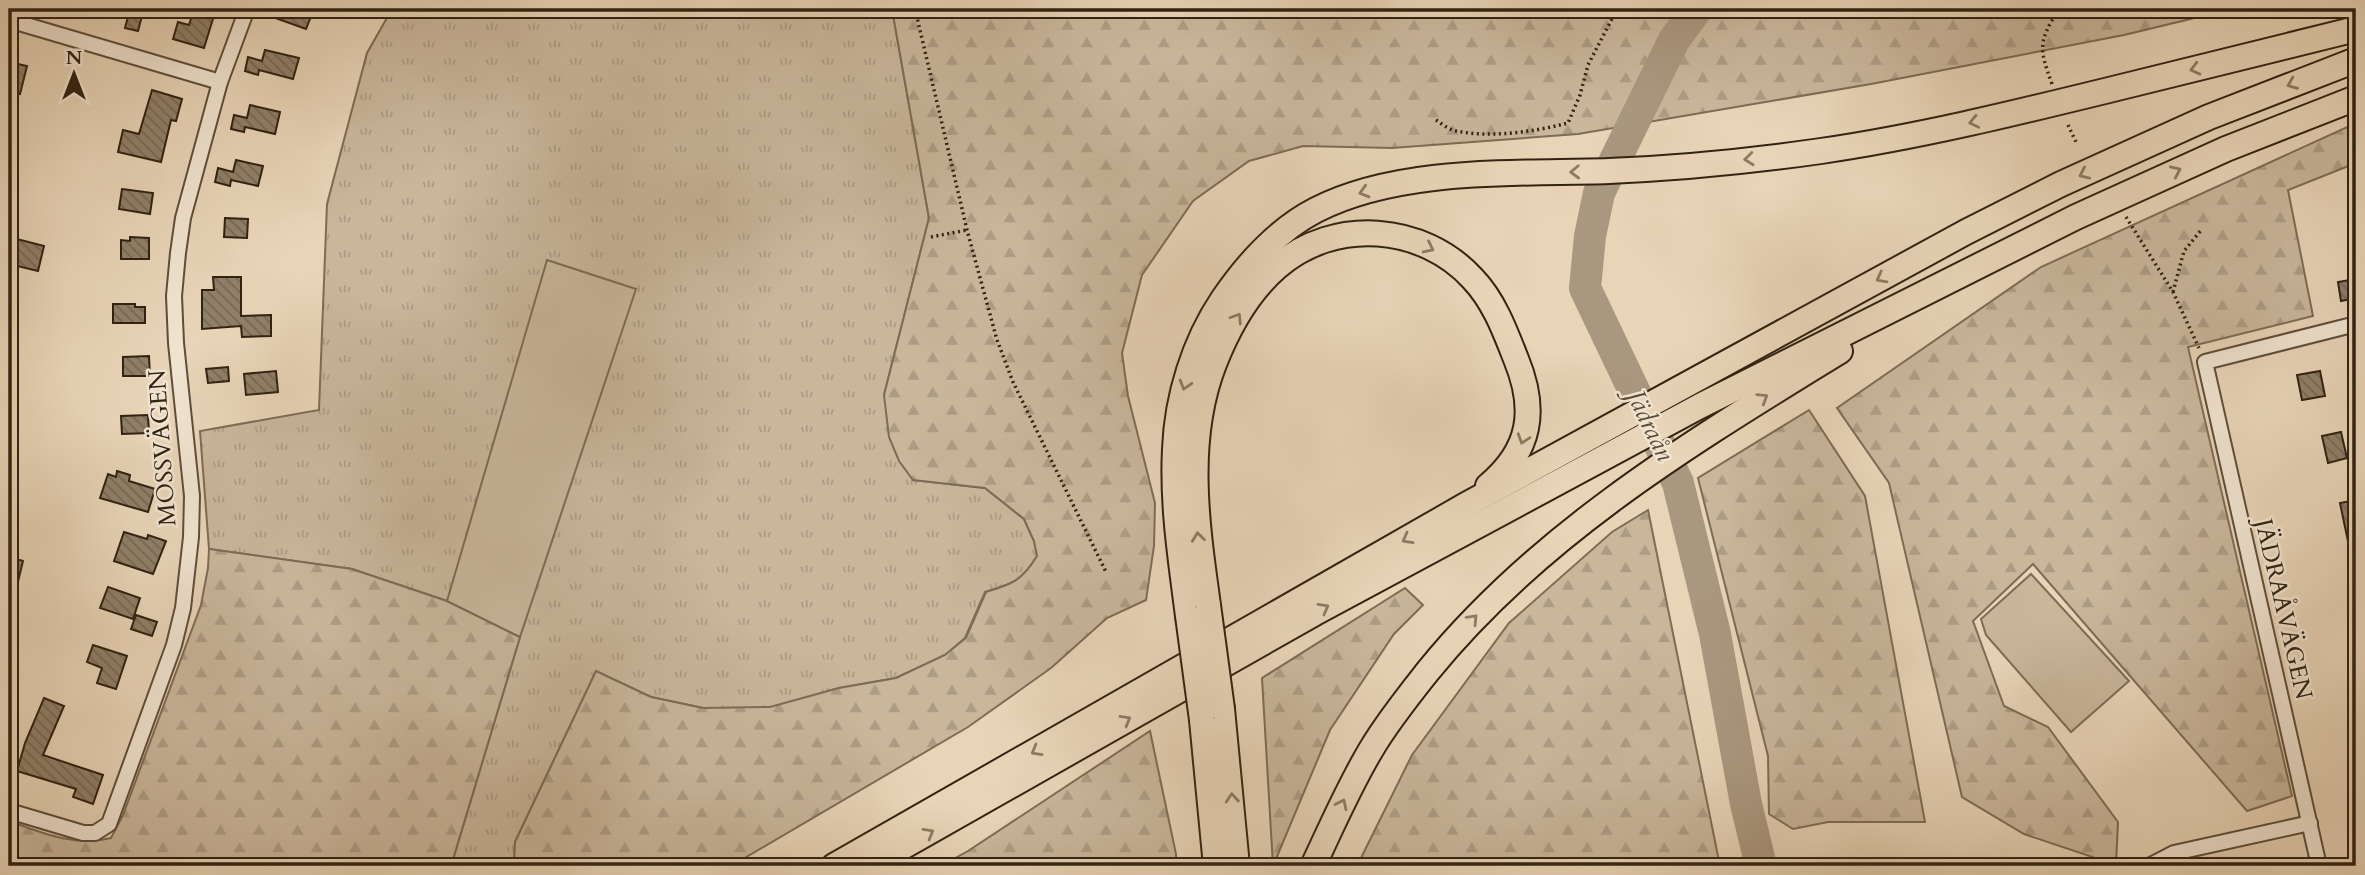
<svg xmlns="http://www.w3.org/2000/svg" width="2365" height="875" viewBox="0 0 2365 875" font-family="Cardo,serif">
<style>
.grass{fill:url(#grass-tufts);stroke:#7d6c56;stroke-width:2}
.forest{fill:url(#forest-firs);stroke:#7d6c56;stroke-width:2}
.pitch{fill:#c9b69b;stroke:#7d6c56;stroke-width:2}
.lines{fill:none;stroke-linecap:round;stroke-linejoin:round}
.river{stroke:#aa977f;stroke-width:32}
.building{fill:url(#building-back-hatch);stroke:#312212;stroke-width:2}
.street-casing{stroke:#5f4e3b;stroke-width:18}
.highway-casing{stroke:#312212;stroke-width:28}
.path{stroke:#312212;stroke-width:3.5;stroke-dasharray:2 3.5;stroke-linecap:butt}
.street{stroke:#f0e3d0;stroke-width:14}
.highway{stroke:#e8d4b7;stroke-width:24}
.highway-bridge-casing{stroke:#312212;stroke-width:28;stroke-linecap:butt}
.highway-bridge{stroke:#e8d4b7;stroke-width:24}
.oneway{stroke:#8c7b64}
.labels{text-anchor:middle;stroke-width:5;stroke-linejoin:round;paint-order:stroke}
.street-label{font-size:24px;fill:#312212;stroke:#f0e3d0}
.water-label{font-size:26px;font-style:italic;fill:#5b4b38;stroke:#f0e3d0}
</style>
<defs>
<pattern id="grass-tufts" width="24" height="20" patternUnits="userSpaceOnUse" patternTransform="scale(1.75)"><rect width="24" height="20" fill="#c9b69b"/><path d="M3 7l-1-3M5 7V3M7 7l1-3M15 17l-1-3M17 17v-4M19 17l1-3" fill="none" stroke="#ad9c84"/></pattern>
<pattern id="forest-firs" width="22" height="20" patternUnits="userSpaceOnUse" patternTransform="scale(1.75)"><rect width="22" height="20" fill="#c9b69b"/><path d="M5 1l3.5 6h-7zM16 11l3.5 6h-7z" fill="#ad9c84"/></pattern>
<pattern id="building-back-hatch" width="6" height="6" patternUnits="userSpaceOnUse" patternTransform="scale(1.75)"><rect width="6" height="6" fill="#907f68"/><path d="M-1 5l2 2M0 0l6 6M5-1l2 2" fill="none" stroke="#766854"/></pattern>
</defs>
<rect width="100%" height="100%" fill="#e8d4b7"/>
<filter id="stains"><feTurbulence type="fractalNoise" baseFrequency=".00286" numOctaves="4"/><feColorMatrix values="0 0 0 0 .2 0 0 0 0 .09 0 0 0 0 .02 0 0 0 .5 -.17"/></filter>
<radialGradient id="worn" r=".72"><stop offset=".6" stop-color="#630" stop-opacity="0"/><stop offset="1" stop-color="#630" stop-opacity=".3"/></radialGradient>
<path class="grass" d="M392 9H892L929 218 884 395 913 480 985 488 1024 519 1034 541 1037 556C1022 581 1012 584 985 592L965 638 945 655 896 678 839 688 770 708H703L651 697 596 671 515 842 514 866H451L520 637 447 601 352 569 209 549 200 431 319 410 327 204 367 53Z"/>
<g class="forest">
<path d="M892 9H2232L2124 35 1871 84 1578 134 1392 148 1303 146 1249 161 1193 201 1142 275 1122 353 1128 396 1155 503 1154 546 1146 600 1107 618 1051 668 968 727 731 866H514L515 842 596 671 651 697 703 708 770 707 839 688 896 678 945 655 966 638 986 592C1012 584 1022 581 1037 556L1034 541 1024 519 985 488 913 480 899 461 889 437 884 395 929 218Z"/>
<path d="M2356 123V163L2288 190 2313 316 2188 347 2292 796 2247 811 2033 564 1973 621 2004 706 2048 727 2118 822 2116 865 2024 834 1962 797 1889 483 1837 408 2041 267Z"/>
<path d="M1809 410 1865 496 1925 822H1828L1793 829 1769 814 1768 756 1698 478Z"/>
<path d="M1648 510 1719 861 1723 866H1357L1412 755 1509 623 1612 532Z"/>
<path d="M209 549 352 569 447 601 520 637 451 866H9V821C42 833 75 847 111 838L123 815 201 605 208 568Z"/>
<path d="M1405 588 1423 605 1394 634 1330 730 1273 866 1262 678Z"/>
<path d="M1150 731 1176 854V866H941L968 851Z"/>
</g>
<g class="pitch">
<path d="M547 260 636 289 520 637 447 601Z"/>
<path d="M2031 574 2129 681 2071 732 1986 635 1981 619Z"/>
</g>
<g class="lines">
<path class="river" d="M1697 9 1674 40 1599 193 1590 236 1585 288 1678 483 1715 634 1746 804 1761 866"/>
</g>
<g class="building">
<path d="M130 9 143 12 138 31 125 28Z"/>
<path d="M194 9H216L204 48 173 39 178 22 189 25Z"/>
<path d="M256 9H314L306 29 256 11Z"/>
<path d="M265 50 299 58 293 79 259 70 258 75 245 71 248 57 262 61Z"/>
<path d="M9 62 27 66 20 94 9 92Z"/>
<path d="M152 90 182 99 176 121 171 120 161 162 118 152 123 130 139 134Z"/>
<path d="M250 105 280 112 275 134 245 127 244 132 231 129 234 115 247 118Z"/>
<path d="M236 160 263 166 258 186 231 180 230 186 215 182 218 168 233 172Z"/>
<path d="M122 189 153 193 150 214 119 209Z"/>
<path d="M225 218 248 219 247 238 224 237Z"/>
<path d="M9 237 44 246 38 271 9 264Z"/>
<path d="M130 237 149 238V259H121V240L130 241Z"/>
<path d="M213 277H241V316L271 315V336L242 337 241 326 202 329V290H214Z"/>
<path d="M2356 279V298L2341 301 2338 282Z"/>
<path d="M113 304H135V307H145V323H113Z"/>
<path d="M149 356 150 376H123V357Z"/>
<path d="M228 367 229 381 208 383 206 369Z"/>
<path d="M276 371 278 392 246 395 244 374Z"/>
<path d="M2320 371 2325 396 2302 400 2297 375Z"/>
<path d="M148 415 149 433 122 434 121 416Z"/>
<path d="M2341 432 2347 458 2328 463 2322 436Z"/>
<path d="M117 471 130 475 129 481 155 489 148 512 100 498 108 474 116 477Z"/>
<path d="M2356 500V551H2350L2340 503Z"/>
<path d="M124 532 147 539 148 535 166 541 153 574 114 561Z"/>
<path d="M9 557 23 561 14 598 9 597Z"/>
<path d="M108 587 140 598 133 619 100 608Z"/>
<path d="M136 615 157 622 152 636 131 629Z"/>
<path d="M93 645 127 656 116 689 97 683 102 668 87 662Z"/>
<path d="M44 698 64 706 43 755 103 775 93 804 73 797 76 789 17 771 25 743Z"/>
</g>
<g class="lines">
<defs>
<g id="street">
<path d="M9 20 220 82"/>
<path d="M9 811 83 833H95L109 824 174 645 183 608 191 537 192 496 176 343 174 296 178 253 183 218 220 82 247 9"/>
<path d="M2149 866 2174 853 2310 823"/>
<path d="M2319 866 2205 362 2356 324"/>
</g>
<g id="highway">
<path d="M1208 605C1197 526 1184 441 1214 364 1228 328 1248 292 1277 267 1334 217 1423 224 1473 279 1494 301 1505 331 1516 359 1537 410 1531 450 1488 486"/>
<path d="M1188 616C1181 561 1172 505 1175 449 1177 397 1194 342 1223 299 1247 264 1279 229 1316 210 1400 167 1517 174 1609 171 1680 168 1751 161 1821 151 1917 137 2011 114 2105 91 2188 71 2272 50 2356 29"/>
<path d="M1222 709 1237 866"/>
<path d="M1202 720 1216 866"/>
<path d="M834 866 1466 505 1966 232 2061 184 2209 117 2356 60"/>
<path d="M869 866 1315 613 1700 406 2076 217 2226 149 2356 98"/>
<path d="M1313 866C1332 826 1349 786 1372 748 1388 721 1409 695 1428 671 1540 533 1691 443 1840 351"/>
</g>
</defs>
<use href="#street" class="street-casing"/>
<use href="#highway" class="highway-casing"/>
<g class="path">
<path d="M915 9 967 230 997 340 1013 382 1106 572"/>
<path d="M2052 84C2039 48 2038 42 2059 9"/>
<path d="M1436 120C1442 124 1448 129 1456 131 1491 138 1533 132 1568 123L1580 95 1588 65 1617 9"/>
<path d="M2068 125 2077 144"/>
<path d="M2126 217 2173 292 2199 348"/>
<path d="M931 237 967 230"/>
<path d="M2173 292 2184 251 2202 229"/>
</g>
<use href="#street" class="street"/>
<use href="#highway" class="highway"/>
<defs>
<g id="highway-bridge">
<path d="M1208 605 1222 709"/>
<path d="M1188 616 1202 720"/>
</g>
</defs>
<use href="#highway-bridge" class="highway-bridge-casing"/>
<use href="#highway-bridge" class="highway-bridge"/>
</g>
<defs><path id="oneway-chevron" d="M-2-3.5L2.5 0L-2 3.5" fill="none" stroke-width="1.6" stroke-linecap="round" stroke-linejoin="round" transform="scale(1.75)"/></defs>
<g class="oneway">
<use href="#oneway-chevron" transform="translate(2195 69) rotate(166)"/>
<use href="#oneway-chevron" transform="translate(2292 84) rotate(158)"/>
<use href="#oneway-chevron" transform="translate(1974 122) rotate(167)"/>
<use href="#oneway-chevron" transform="translate(1749 159) rotate(174)"/>
<use href="#oneway-chevron" transform="translate(2176 171) rotate(-24)"/>
<use href="#oneway-chevron" transform="translate(1575 172) rotate(178)"/>
<use href="#oneway-chevron" transform="translate(2084 174) rotate(155)"/>
<use href="#oneway-chevron" transform="translate(1364 192) rotate(164)"/>
<use href="#oneway-chevron" transform="translate(1429 248) rotate(26)"/>
<use href="#oneway-chevron" transform="translate(1881 278) rotate(152)"/>
<use href="#oneway-chevron" transform="translate(1237 318) rotate(-58)"/>
<use href="#oneway-chevron" transform="translate(1185 385) rotate(106)"/>
<use href="#oneway-chevron" transform="translate(1763 398) rotate(-32)"/>
<use href="#oneway-chevron" transform="translate(1523 439) rotate(108)"/>
<use href="#oneway-chevron" transform="translate(1198 537) rotate(-97)"/>
<use href="#oneway-chevron" transform="translate(1407 539) rotate(151)"/>
<use href="#oneway-chevron" transform="translate(1324 608) rotate(-29)"/>
<use href="#oneway-chevron" transform="translate(1473 619) rotate(-46)"/>
<use href="#oneway-chevron" transform="translate(1126 720) rotate(-30)"/>
<use href="#oneway-chevron" transform="translate(1036 751) rotate(150)"/>
<use href="#oneway-chevron" transform="translate(1232 798) rotate(-95)"/>
<use href="#oneway-chevron" transform="translate(1342 804) rotate(-64)"/>
<use href="#oneway-chevron" transform="translate(929 833) rotate(-30)"/>
</g>
<g class="labels">
<g class="street-label">
<text transform="translate(162 448) rotate(-94)" y="8">MOSSVÄGEN</text>
<text transform="translate(2284 609) rotate(77)" y="8">JÄDRAÅVÄGEN</text>
</g>
<g class="water-label">
<text transform="translate(1651 425) rotate(64)" y="9">Jädraån</text>
</g>
</g>
<rect width="2365" height="875" fill="none" stroke="#e8d4b7" stroke-width="35"/>
<rect x="10" y="10" width="2344" height="854" fill="none" stroke="#312212" stroke-width="3.5"/>
<rect x="18" y="18" width="2330" height="840" fill="none" stroke="#312212" stroke-width="2"/>
<g transform="translate(74 74)" stroke="#f0e3d0" stroke-width="5" paint-order="stroke">
<path d="M0-5L12 26L0 18L-12 26Z" fill="#312212"/>
<text y="-10" font-size="19" font-weight="bold" text-anchor="middle" fill="#312212">N</text>
</g>
<rect width="100%" height="100%" filter="url(#stains)"/>
<rect width="100%" height="100%" fill="url(#worn)"/>
</svg>
